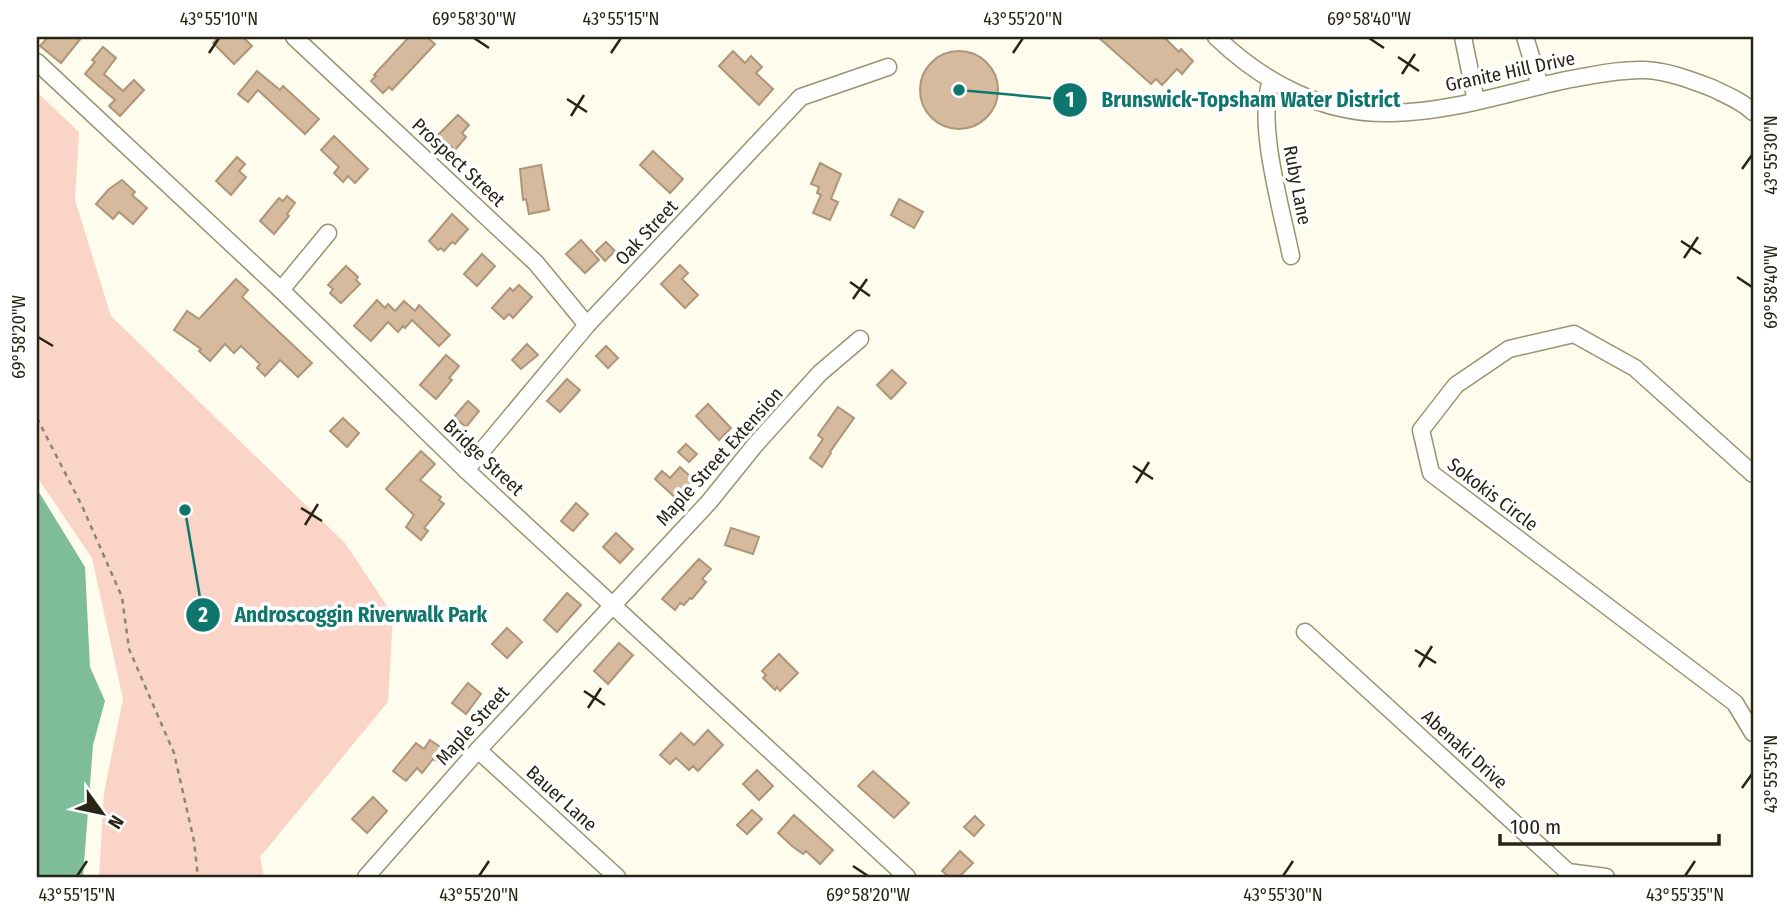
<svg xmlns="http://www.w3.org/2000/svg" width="1790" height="914" viewBox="0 0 1790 914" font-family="'Fira Sans Condensed',sans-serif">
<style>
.green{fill:#f9d4c7}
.water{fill:#7ebd97}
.building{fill:#d5ba9e;stroke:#ae9579;stroke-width:2}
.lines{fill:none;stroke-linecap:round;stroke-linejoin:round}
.minor-casing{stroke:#999370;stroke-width:19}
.path{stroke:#898778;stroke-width:2.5;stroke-dasharray:5 5;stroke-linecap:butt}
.minor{stroke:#fff;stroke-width:16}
.ticks{fill:none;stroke:#282517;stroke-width:2.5}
.labels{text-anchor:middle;stroke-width:7;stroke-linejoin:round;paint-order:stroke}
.street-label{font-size:19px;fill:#282517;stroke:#fff}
.leader{fill:none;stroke:#0f766e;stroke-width:2.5}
.callout-dot{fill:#0f766e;stroke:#fff;stroke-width:2.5}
.mark-label{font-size:21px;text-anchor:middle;font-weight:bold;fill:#fff}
.callout-label{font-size:21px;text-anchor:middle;font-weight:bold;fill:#0f766e;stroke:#fff;stroke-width:7;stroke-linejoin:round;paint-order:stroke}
.neatline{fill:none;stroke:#282517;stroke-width:2.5}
.ticks-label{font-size:18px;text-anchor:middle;fill:#282517}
</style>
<rect width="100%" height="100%" fill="#fefced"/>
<path class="green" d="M37 92 79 132 75 200 111 316 345 543 393 615 388 702 260 857 264 877H99L104 793 123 699 92 558 37 477Z"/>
<path class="water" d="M37 489 85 567 90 667 105 701 93 745 83 877H37Z"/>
<g class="building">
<path d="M48 37H82L61 63 40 46Z"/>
<path d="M219 37H243L252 46 234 64 213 43Z"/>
<path d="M409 37H427L435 44 392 90 389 87 383 93 371 81 376 76 374 75Z"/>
<path d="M1098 37H1164L1179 52 1181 49 1193 61 1182 74 1177 69 1162 85 1156 79 1151 84Z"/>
<path d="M103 47 116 58 104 74 123 91 134 80 144 90 120 116 109 106 115 100 85 74 95 62 92 60Z"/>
<circle cx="959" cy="90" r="39"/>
<path d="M733 51 745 63 751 56 762 67 756 73 773 89 759 105 719 66Z"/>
<path d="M257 71 280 90 283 86 319 119 305 134 258 90 248 102 238 94Z"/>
<path d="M458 115 469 125 462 133 466 137 455 150 438 135Z"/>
<path d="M334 136 368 169 355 183 348 176 343 182 334 173 339 167 321 150Z"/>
<path d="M653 151 683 179 670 193 640 165Z"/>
<path d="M237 157 245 164 239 171 246 177 231 195 216 181Z"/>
<path d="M820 163 841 174 831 199 838 202 830 220 813 213 821 195 817 193 819 187 811 184Z"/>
<path d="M541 165 549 210 529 214 526 199 523 200 520 169Z"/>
<path d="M122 180 135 192 132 195 147 208 133 224 119 212 113 219 96 204 109 189Z"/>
<path d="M287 196 295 203 287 214 289 216 274 234 260 221 279 198 283 201Z"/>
<path d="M899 199 923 212 914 228 891 215Z"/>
<path d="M452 214 468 229 455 244 452 242 444 251 441 248 438 250 429 241Z"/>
<path d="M581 240 599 260 585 273 566 254Z"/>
<path d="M606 242 615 251 605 261 596 251Z"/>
<path d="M482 254 495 266 477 286 464 274Z"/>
<path d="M680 265 688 273 682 279 698 295 685 308 661 284Z"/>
<path d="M346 266 358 277 356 280 360 284 341 303 330 293 333 289 328 285Z"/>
<path d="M236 279 248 290 242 297 312 363 298 377 280 360 265 376 257 368 260 364 241 346 234 353 225 344 210 361 199 351 201 349 174 330 187 311 199 319Z"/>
<path d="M519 285 532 297 513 318 509 314 504 319 492 308 510 288 513 291Z"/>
<path d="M377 300 385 308 388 304 395 311 404 301 415 311 419 305 450 335 439 346 412 320 405 328 403 326 398 332 388 322 371 341 354 326Z"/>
<path d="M527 344 538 355 521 369 512 360Z"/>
<path d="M606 346 618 358 608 368 596 356Z"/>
<path d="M446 355 459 366 449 378 452 380 436 399 420 385Z"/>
<path d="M892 370 906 383 891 399 877 385Z"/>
<path d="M567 379 580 390 560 412 547 401Z"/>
<path d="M468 401 479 411 466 427 454 417Z"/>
<path d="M708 404 731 428 719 440 696 416Z"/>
<path d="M838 407 854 418 830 452 831 453 822 467 810 458 823 439 818 435Z"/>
<path d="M343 418 359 433 347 447 330 431Z"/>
<path d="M686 444 697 454 689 462 678 452Z"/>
<path d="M421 451 435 464 420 480 441 497 439 500 444 504 424 528 428 531 421 540 406 527 414 515 386 489Z"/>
<path d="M680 467 693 479 682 490 687 495 680 502 655 479 662 471 670 478Z"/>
<path d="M576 503 588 514 573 531 561 521Z"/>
<path d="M731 528 759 537 753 554 725 545Z"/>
<path d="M616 533 633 549 620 563 603 547Z"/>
<path d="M699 559 711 569 702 579 706 582 692 599 690 598 684 605 680 603 675 610 662 599Z"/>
<path d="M567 593 581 605 557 632 544 620Z"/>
<path d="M507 628 522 642 507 658 492 644Z"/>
<path d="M619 643 633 655 608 684 594 671Z"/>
<path d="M779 654 798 673 780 691 777 687 775 690 763 678 766 675 762 671Z"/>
<path d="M468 683 481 694 466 714 452 703Z"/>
<path d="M708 730 723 745 698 771 693 766 689 770 676 758 670 764 660 755 681 733 694 745Z"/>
<path d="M430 740 446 751 438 762 433 759 422 773 417 768 406 781 393 771 416 743 424 749Z"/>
<path d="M757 770 773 786 759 800 743 784Z"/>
<path d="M873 771 909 803 894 818 858 786Z"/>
<path d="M373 797 387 811 367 833 352 819Z"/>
<path d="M752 810 762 819 747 834 737 825Z"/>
<path d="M794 815 833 850 820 864 806 851 803 854 792 846 778 833Z"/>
<path d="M975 816 984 825 974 836 964 827Z"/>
<path d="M960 851 973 863 959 877H949L942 871Z"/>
</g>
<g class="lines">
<defs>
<g id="minor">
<path d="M294 37 536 263 587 325"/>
<path d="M1216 37C1264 83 1324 115 1392 113 1453 112 1512 91 1571 79 1595 75 1620 69 1645 70 1668 71 1691 80 1712 88 1726 95 1742 101 1753 112"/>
<path d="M1463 37 1476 101"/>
<path d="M1525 37 1540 86"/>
<path d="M37 62 281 290 466 470 907 877"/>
<path d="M1271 81C1256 123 1282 211 1291 256"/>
<path d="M281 290 328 233"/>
<path d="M466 470 587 325 801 97 888 67"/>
<path d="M1753 474 1635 368 1574 334 1509 349 1456 385 1421 430 1431 473 1735 703 1753 733"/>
<path d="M1305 632 1568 872 1606 877"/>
<path d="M478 750 617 877"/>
<path d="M366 877 478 750 709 502 755 445 820 373 860 339"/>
</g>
</defs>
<use href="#minor" class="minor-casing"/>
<path class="path" d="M37 418 82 506 122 597 129 649 174 753 194 841 198 877"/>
<use href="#minor" class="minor"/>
</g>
<path class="ticks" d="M474 38 489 48M1369 38 1384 48M209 53 219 38M611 53 621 38M1013 53 1023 38M1398 57 1419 71M1402 74 1415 54M567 99 587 112M571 116 584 95M1742 169 1752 155M1681 241 1701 254M1684 258 1698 237M1737 277 1752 287M850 282 870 296M853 299 867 279M38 337 53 346M1133 466 1153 479M1136 483 1149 462M301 508 322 521M305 525 318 504M1415 650 1436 663M1419 667 1432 646M584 691 605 705M588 708 601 688M1742 788 1752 774M853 866 868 876M77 876 87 861M479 876 489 861M1283 876 1293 861M1685 876 1695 861"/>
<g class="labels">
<g class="street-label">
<text transform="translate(1510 71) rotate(-12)" y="7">Granite Hill Drive</text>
<text transform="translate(459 162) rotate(43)" y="7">Prospect Street</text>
<text transform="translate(1298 185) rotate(79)" y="7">Ruby Lane</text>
<text transform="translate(646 232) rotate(-47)" y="7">Oak Street</text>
<text transform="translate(719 456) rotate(-48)" y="7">Maple Street Extension</text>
<text transform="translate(484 457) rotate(43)" y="7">Bridge Street</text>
<text transform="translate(1493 494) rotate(37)" y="7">Sokokis Circle</text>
<text transform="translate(472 725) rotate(-48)" y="7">Maple Street</text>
<text transform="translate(1465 749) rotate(42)" y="7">Abenaki Drive</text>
<text transform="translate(562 798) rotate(42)" y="7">Bauer Lane</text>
</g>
</g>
<path class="leader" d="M959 90L1070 100M185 510L203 615"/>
<g class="callout-dot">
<circle cx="959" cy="90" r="7"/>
<circle cx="185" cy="510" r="7"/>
<circle cx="1070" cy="100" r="18"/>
<circle cx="203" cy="615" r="18"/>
</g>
<g class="mark-label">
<text x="1070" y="107">1</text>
<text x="203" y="622">2</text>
</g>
<g class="callout-label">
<text x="1251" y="107">Brunswick-Topsham Water District</text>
<text x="361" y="622">Androscoggin Riverwalk Park</text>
</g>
<rect width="1790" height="914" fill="none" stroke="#ffffff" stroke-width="77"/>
<g transform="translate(102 813) rotate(123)" stroke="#ffffff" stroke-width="5" paint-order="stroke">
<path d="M0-5L12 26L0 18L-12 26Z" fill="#282517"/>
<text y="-10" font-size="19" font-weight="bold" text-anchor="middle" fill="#282517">N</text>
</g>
<path d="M1500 834v10h219v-10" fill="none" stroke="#282517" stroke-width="3.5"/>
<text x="1510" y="834" font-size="21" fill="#282517" stroke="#ffffff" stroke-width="5" paint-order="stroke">100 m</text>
<rect x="38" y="38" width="1714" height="838" class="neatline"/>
<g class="ticks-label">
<text x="219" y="25">43°55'10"N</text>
<text x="474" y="25">69°58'30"W</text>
<text x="621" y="25">43°55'15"N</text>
<text x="1023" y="25">43°55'20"N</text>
<text x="1369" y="25">69°58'40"W</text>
<text transform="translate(1771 155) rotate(-90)" y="6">43°55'30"N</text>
<text transform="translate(1771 287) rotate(-90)" y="6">69°58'40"W</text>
<text transform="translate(19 337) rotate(-90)" y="6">69°58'20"W</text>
<text transform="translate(1771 774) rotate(-90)" y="6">43°55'35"N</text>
<text x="77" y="901">43°55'15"N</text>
<text x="479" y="901">43°55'20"N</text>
<text x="868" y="901">69°58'20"W</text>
<text x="1283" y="901">43°55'30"N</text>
<text x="1685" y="901">43°55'35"N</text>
</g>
</svg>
